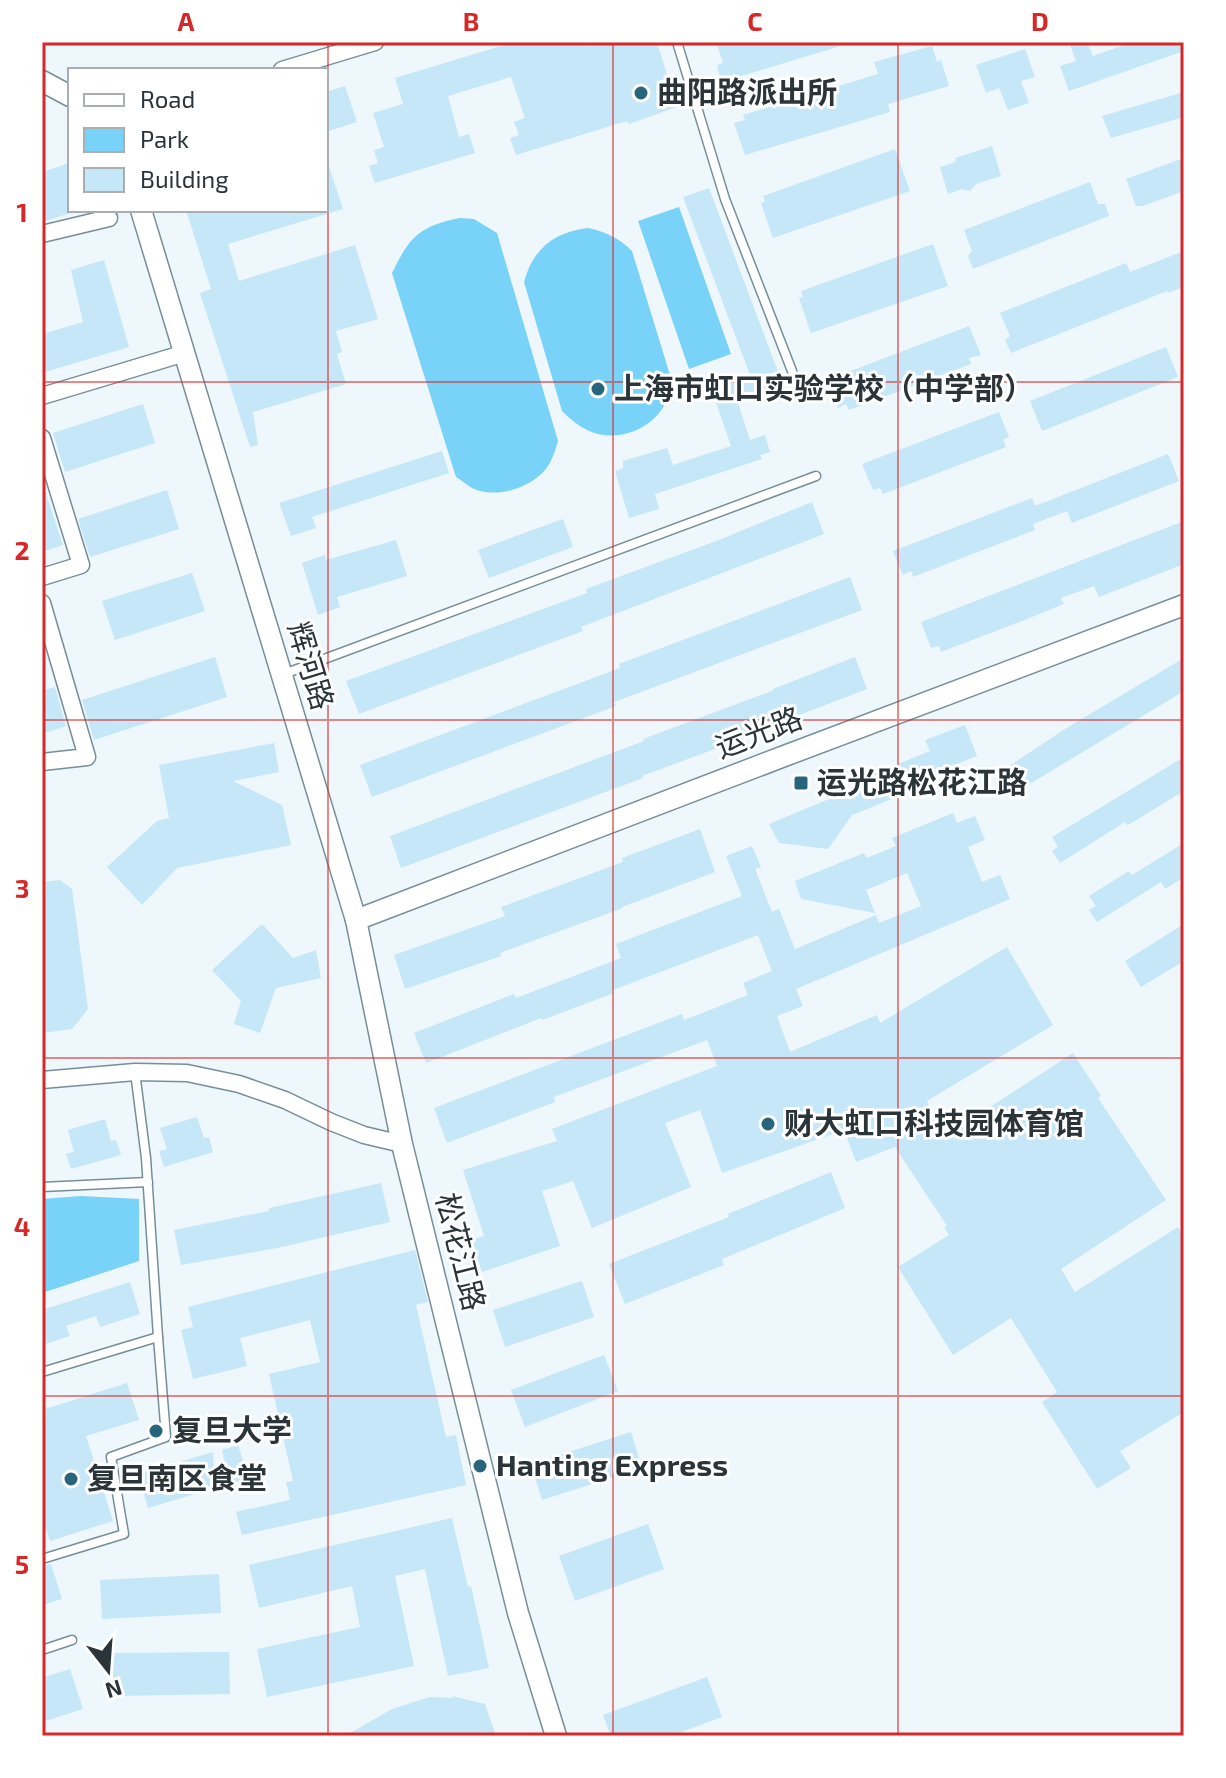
<svg xmlns="http://www.w3.org/2000/svg" width="1226" height="1778" viewBox="0 0 1226 1778" font-family="'Exo 2','Noto Sans SC',sans-serif">
<style>
.green{fill:#79d2f8}
.building{fill:#c5e7f7}
.lines{fill:none;stroke-linecap:round;stroke-linejoin:round}
.service-casing{stroke:#778e99;stroke-width:11}
.minor-casing{stroke:#778e99;stroke-width:19}
.tertiary-casing{stroke:#778e99;stroke-width:23}
.service{stroke:#fff;stroke-width:8}
.minor{stroke:#fff;stroke-width:16}
.tertiary{stroke:#fff;stroke-width:20}
.grid{fill:none;stroke:#d62828;stroke-width:2;stroke-opacity:0.55}
.poi-dot{fill:#28647c;stroke:#fff;stroke-width:3}
.labels{text-anchor:middle;stroke-width:6;stroke-linejoin:round;paint-order:stroke}
.poi-label{font-size:30px;font-weight:bold;fill:#2a3439;stroke:#fff;text-anchor:start}
.street-label{font-size:30px;fill:#2a3439;stroke:#fff}
.neatline{fill:none;stroke:#d62828;stroke-width:3}
.grid-label{font-size:26px;text-anchor:middle;font-weight:bold;fill:#d62828}
</style>
<rect width="100%" height="100%" fill="#edf7fc"/>
<g class="green">
<path d="M679 207 731 354 689 369 638 221Z"/>
<path d="M460 218 474 219 497 233 558 441C555 451 552 462 545 470 529 489 494 499 472 488 467 485 461 480 456 477L392 273C410 236 420 226 460 218Z"/>
<path d="M588 228C606 232 619 238 632 251L670 375C670 381 670 388 669 394 659 428 618 445 587 430 577 425 569 418 562 411L524 282C533 248 555 232 588 228Z"/>
<path d="M81 1196 139 1199V1261L42 1293V1199Z"/>
</g>
<g class="building">
<path d="M514 42H584L585 46 598 42H657L677 107 629 124 627 121 516 155 510 138 519 135 514 122 525 118 511 77 448 96 459 137 469 134 475 153 375 183 369 166 378 163 374 150 384 147 373 113 403 104 395 78Z"/>
<path d="M716 42H841V46L721 82 717 65 723 63Z"/>
<path d="M1069 42H1087L1093 56 1133 42H1184V51L1069 91 1060 66 1076 61Z"/>
<path d="M932 46 937 62 941 60 949 86 888 104 890 112 745 155 734 123 745 120 743 115 878 74 874 62Z"/>
<path d="M1025 49 1035 77 1021 81 1029 103 1008 110 999 88 986 93 976 65Z"/>
<path d="M345 86 357 122 326 132V92Z"/>
<path d="M1184 92V117L1111 138 1102 116Z"/>
<path d="M992 146 1001 176 976 184 970 191 962 189 948 194 940 167 956 162 955 158Z"/>
<path d="M895 149 910 191 773 238 761 203 765 202 763 196Z"/>
<path d="M1184 158V191L1143 206H1136L1126 179Z"/>
<path d="M70 163V213L42 222V172Z"/>
<path d="M329 166 343 209 228 244 239 281 355 245 378 319 336 331 342 352 337 354 346 384 253 412 258 445 250 447 200 293 211 289 186 210H326V167Z"/>
<path d="M1090 182 1098 204H1105L1109 216 973 269 968 256 972 251 964 230Z"/>
<path d="M709 188 783 385 737 400 750 440 765 435 770 452 760 455 762 459 655 494 659 509 629 518 615 471 623 468V461L667 448 673 465 731 446 711 388 750 375 683 197Z"/>
<path d="M933 244 948 286 811 333 799 298 803 297 801 291Z"/>
<path d="M1184 251V287L1168 293 1167 291 1011 353 1005 340 1010 336 1000 313 1126 263 1130 272Z"/>
<path d="M104 260 129 347 42 373V334L83 322 71 270Z"/>
<path d="M969 326 981 355 969 358 971 364 849 410 846 404 838 408 827 380Z"/>
<path d="M1166 347 1178 377 1042 431 1030 401Z"/>
<path d="M143 404 155 443 65 472 53 433Z"/>
<path d="M999 412 1009 437 1003 440 1006 447 883 494 880 488 873 490 862 464Z"/>
<path d="M442 451 449 473 312 517 316 528 291 536 279 503Z"/>
<path d="M1168 454 1179 481 1072 523 1067 511 1033 524 1035 530 913 577 911 571 903 575 893 551 1032 498 1035 506Z"/>
<path d="M167 490 179 529 90 557 78 519Z"/>
<path d="M42 491H45L63 545 42 552Z"/>
<path d="M812 502 824 534 581 627 583 631 359 714 346 681 587 593 586 589 716 541Z"/>
<path d="M563 519 573 547 489 578 478 550Z"/>
<path d="M1184 521V564L1099 597 1094 586 1061 598 1064 604 1032 617 941 652 939 646 931 648 921 622Z"/>
<path d="M396 540 407 576 337 597 340 607 318 615 302 563 325 555 326 560Z"/>
<path d="M192 573 205 611 115 640 102 601Z"/>
<path d="M850 577 862 610 614 702 616 706 372 797 360 765 620 668 619 664Z"/>
<path d="M215 657 227 697 94 740 82 700Z"/>
<path d="M855 657 867 689 768 727 769 729 642 776 643 778 401 868 390 836 644 741 643 739 774 690 773 689Z"/>
<path d="M1184 658V691L1013 794 1006 782 1012 778 1006 768 1065 729Z"/>
<path d="M55 687 66 726 42 734V691Z"/>
<path d="M965 725 977 756 934 773 937 781 852 815 828 849 779 843 769 824 863 785 861 779 930 751 925 740Z"/>
<path d="M274 743 279 772 233 781 282 805 291 845 177 868 142 905 107 867 157 821 169 818 159 765Z"/>
<path d="M1184 757V791L1128 825 1125 822 1060 863 1052 851 1058 847 1052 837Z"/>
<path d="M953 813 957 823 975 816 985 840 968 847 982 882 1000 875 1010 899 796 989 803 1006 777 1016 790 1052 877 1015 880 1023 1007 947 1053 1025 927 1101 941 1139 1073 1053 1101 1096 1098 1098 1166 1200 1061 1269 1075 1292 1178 1227 1184 1237V1412L1120 1451 1131 1468 1097 1489 1042 1402 1057 1392 1011 1318 953 1355 898 1267 949 1235 944 1227 947 1226 895 1147 856 1162 844 1130 722 1173 700 1110 665 1123 691 1187 592 1228 573 1181 542 1191 560 1246 482 1272 471 1240 484 1236 463 1170 557 1141 552 1129 717 1066 707 1040 554 1097 555 1102 447 1143 434 1108 682 1014 684 1020 748 995 743 983 772 971 758 935 613 990 614 993 542 1020 541 1018 426 1063 414 1033 514 994 516 998 621 958 616 944 742 896 726 856 752 846 761 867 755 869 772 912 779 909 795 949 876 915 879 923 921 906 907 873 866 890 875 913 801 899 795 881 864 853 867 858 896 846 892 838Z"/>
<path d="M700 829 715 872 622 907 623 908 500 953 501 956 405 989 394 955 505 916 501 907 623 862 622 858Z"/>
<path d="M1184 843V877L1165 889 1161 882 1097 922 1089 910 1096 906 1089 896 1129 871 1132 875Z"/>
<path d="M60 880 72 889 88 1009 72 1029 42 1033V882Z"/>
<path d="M262 924 293 958 316 950 321 978 276 988 260 1033 234 1024 241 1001 212 970Z"/>
<path d="M1184 924V961L1141 987 1125 961Z"/>
<path d="M197 1117 204 1138 209 1137 213 1152 164 1167 159 1151 167 1149 160 1128Z"/>
<path d="M105 1119 111 1141 116 1140 121 1155 71 1169 66 1154 74 1152 68 1130Z"/>
<path d="M831 1172 845 1208 722 1259 724 1265 625 1304 609 1264 729 1217 728 1214Z"/>
<path d="M381 1183 390 1222 277 1248 181 1265 174 1230 269 1211V1208Z"/>
<path d="M415 1250 428 1302 416 1305 446 1437 456 1435 466 1485 242 1535 236 1512 290 1500 286 1482 293 1481 269 1374 320 1362 310 1320 240 1338 247 1366 193 1379 181 1330 193 1327 188 1307Z"/>
<path d="M582 1281 594 1317 505 1347 493 1310Z"/>
<path d="M130 1282 140 1314 100 1327 96 1316 66 1326 70 1336 42 1345V1310Z"/>
<path d="M604 1355 618 1391 525 1427 511 1390Z"/>
<path d="M127 1383 139 1420 86 1436 113 1521 50 1541 46 1529 42 1531V1410Z"/>
<path d="M631 1432 642 1468 542 1500 531 1464Z"/>
<path d="M238 1445 248 1478 230 1484 222 1450Z"/>
<path d="M213 1452 215 1488 148 1508 138 1474Z"/>
<path d="M452 1518 468 1587 471 1586 489 1668 448 1676 425 1569 395 1576 414 1666 267 1697 257 1649 360 1627 352 1586 259 1608 249 1565Z"/>
<path d="M648 1524 664 1569 575 1601 559 1556Z"/>
<path d="M51 1564 62 1599 42 1605V1566Z"/>
<path d="M219 1574 221 1613 102 1619 100 1580Z"/>
<path d="M229 1652 230 1694 113 1696V1653Z"/>
<path d="M70 1669 83 1709 42 1722V1678Z"/>
<path d="M707 1677 722 1717 671 1736H611L603 1715Z"/>
<path d="M452 1696 485 1704 496 1736H345L392 1709 430 1697 453 1698Z"/>
</g>
<g class="lines">
<defs>
<g id="service">
<path d="M677 42 725 199 792 371"/>
<path d="M284 674 816 476"/>
<path d="M42 1187 148 1182"/>
<path d="M42 1372 158 1337"/>
<path d="M42 1559 124 1534 111 1457 166 1437 158 1337 146 1158 135 1072"/>
<path d="M42 1650 72 1640"/>
</g>
<g id="minor">
<path d="M282 70 375 42"/>
<path d="M42 234 109 218"/>
<path d="M42 396 185 353"/>
<path d="M42 438 81 565 42 577"/>
<path d="M42 603 87 757 42 762"/>
<path d="M42 1080 135 1072 187 1073 239 1084 285 1100 331 1122 364 1135 402 1144"/>
</g>
<g id="tertiary">
<path d="M42 81 70 96"/>
<path d="M141 210 356 920 402 1144 518 1613 556 1736"/>
<path d="M356 920 787 755 1184 605"/>
</g>
</defs>
<use href="#service" class="service-casing"/>
<use href="#minor" class="minor-casing"/>
<use href="#tertiary" class="tertiary-casing"/>
<use href="#service" class="service"/>
<use href="#minor" class="minor"/>
<use href="#tertiary" class="tertiary"/>
</g>
<path class="grid" d="M328 42V1736M613 42V1736M898 42V1736M42 382H1184M42 720H1184M42 1058H1184M42 1396H1184"/>
<g class="poi-dot">
<circle cx="641" cy="93" r="8"/>
<circle cx="598" cy="389" r="8"/>
<rect x="793" y="775" width="16" height="16" rx="4"/>
<circle cx="768" cy="1124" r="8"/>
<circle cx="156" cy="1431" r="8"/>
<circle cx="480" cy="1466" r="8"/>
<circle cx="71" cy="1479" r="8"/>
</g>
<g class="labels">
<g class="poi-label">
<text x="657" y="103">曲阳路派出所</text>
<text x="614" y="399">上海市虹口实验学校（中学部）</text>
<text x="817" y="793">运光路松花江路</text>
<text x="784" y="1134">财大虹口科技园体育馆</text>
<text x="172" y="1441">复旦大学</text>
<text x="496" y="1476">Hanting Express</text>
<text x="87" y="1489">复旦南区食堂</text>
</g>
<g class="street-label">
<text transform="translate(310 666) rotate(73)" y="10">辉河路</text>
<text transform="translate(759 733) rotate(-21)" y="10">运光路</text>
<text transform="translate(460 1252) rotate(76)" y="10">松花江路</text>
</g>
</g>
<rect width="1226" height="1778" fill="none" stroke="#ffffff" stroke-width="88"/>
<rect x="68" y="68" width="260" height="144" fill="#ffffff" stroke="#aaaeb0" stroke-width="2"/>
<rect x="84" y="94" width="40" height="12" fill="#ffffff" stroke="#aaaeb0" stroke-width="2"/>
<text x="140" y="108" font-size="24" fill="#2a3439">Road</text>
<rect x="84" y="128" width="40" height="24" fill="#79d2f8" stroke="#aaaeb0" stroke-width="2"/>
<text x="140" y="148" font-size="24" fill="#2a3439">Park</text>
<rect x="84" y="168" width="40" height="24" fill="#c5e7f7" stroke="#aaaeb0" stroke-width="2"/>
<text x="140" y="188" font-size="24" fill="#2a3439">Building</text>
<g transform="translate(108 1670) rotate(163)" stroke="#ffffff" stroke-width="6" paint-order="stroke">
<path d="M0-6L14 30L0 20L-14 30Z" fill="#2a3439"/>
<text y="-12" font-size="22" font-weight="bold" text-anchor="middle" fill="#2a3439">N</text>
</g>
<rect x="44" y="44" width="1138" height="1690" class="neatline"/>
<g class="grid-label">
<text x="186" y="31">A</text>
<text x="471" y="31">B</text>
<text x="755" y="31">C</text>
<text x="1040" y="31">D</text>
<text x="22" y="222">1</text>
<text x="22" y="560">2</text>
<text x="22" y="898">3</text>
<text x="22" y="1236">4</text>
<text x="22" y="1574">5</text>
</g>
</svg>
